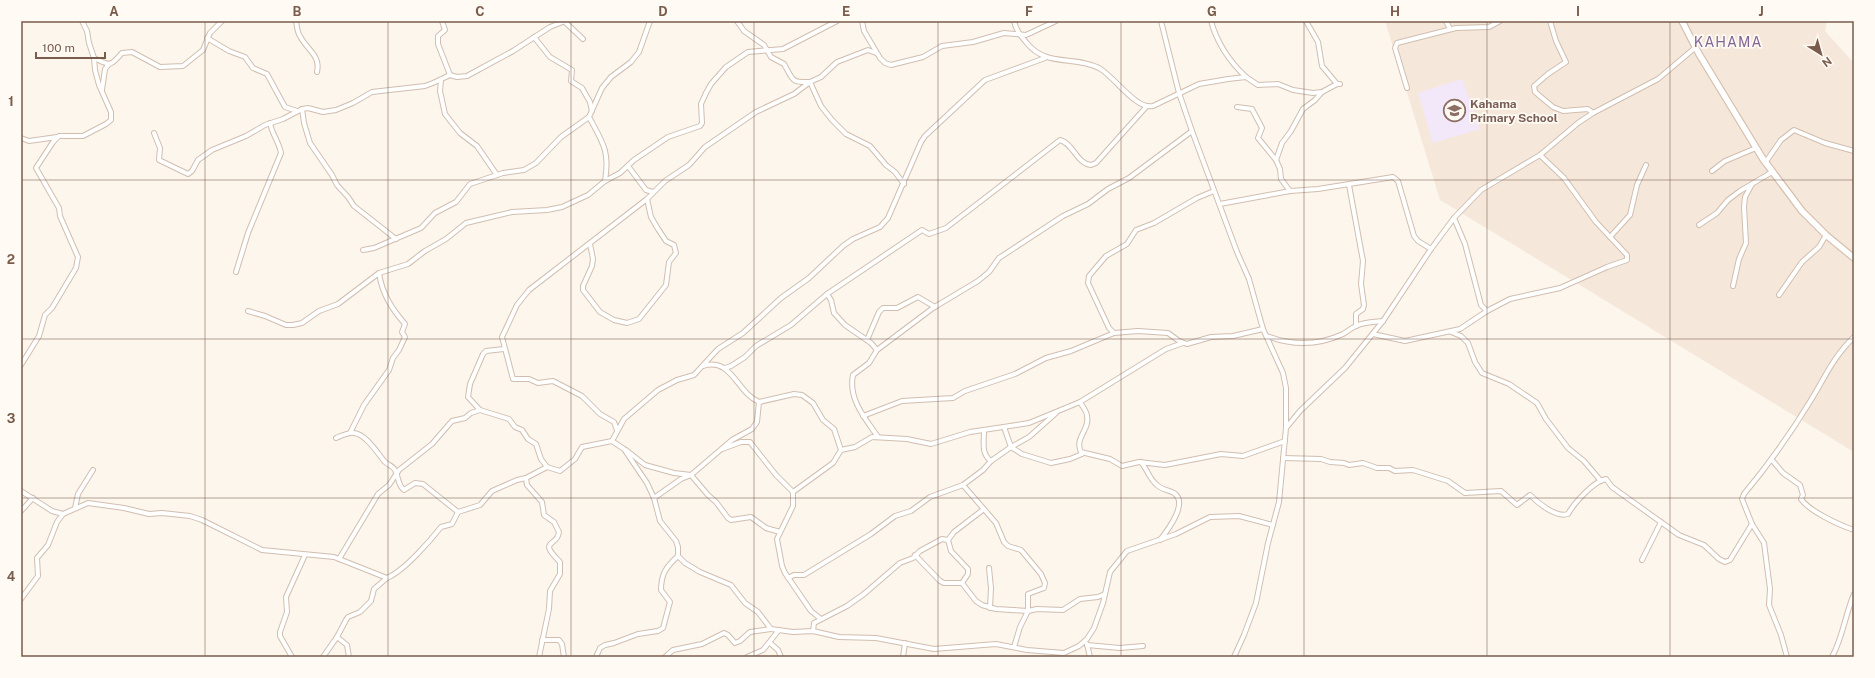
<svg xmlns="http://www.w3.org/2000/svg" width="1875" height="678" viewBox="0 0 1875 678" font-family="'Public Sans',sans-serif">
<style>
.residential{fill:#f5e8da}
.education{fill:#f3e8fa}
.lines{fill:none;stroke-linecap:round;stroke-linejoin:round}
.street-casing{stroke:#d1beb0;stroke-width:6}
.secondary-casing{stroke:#d6c0b0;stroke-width:8}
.street{stroke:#fff;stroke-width:4}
.secondary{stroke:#fff;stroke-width:5.5}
.grid{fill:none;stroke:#7a5c4d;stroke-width:1;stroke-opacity:0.55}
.labels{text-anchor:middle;stroke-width:3.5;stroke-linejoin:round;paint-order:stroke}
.education-label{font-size:12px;font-weight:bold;fill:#785e54;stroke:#fffaf3;text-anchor:start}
.quarter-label{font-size:14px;letter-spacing:1px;fill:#846695;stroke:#fffaf3}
.neatline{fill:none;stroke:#7a5c4d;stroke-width:1.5}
.grid-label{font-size:13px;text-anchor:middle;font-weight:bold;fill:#7a5c4d}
</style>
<rect width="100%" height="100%" fill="#fdf6ec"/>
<path class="residential" d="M1385 21H1827L1825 31 1854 63V452L1440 200Z"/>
<path class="education" d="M1462 79 1480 129 1433 143 1418 93Z"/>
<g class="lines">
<defs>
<g id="street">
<path d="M296 21C297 26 297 32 300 36 306 49 321 55 317 72"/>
<path d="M442 21 445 30 438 36V44L450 75 457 77 467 76 513 51 550 27 565 21"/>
<path d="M737 21 744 31 764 45 771 57 784 64C793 79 790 83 810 82L821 106 832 120 846 134 870 146 886 165 895 172 904 184"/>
<path d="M862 21 864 31 880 58 885 63 891 65 923 57 942 46 973 42 1004 33 1026 35 1056 21"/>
<path d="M1014 21C1016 30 1020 35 1026 42 1046 68 1074 55 1099 68 1115 77 1136 110 1153 106L1199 84 1228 79 1246 77 1258 85 1278 84 1293 90 1313 93 1322 92 1337 84H1340"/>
<path d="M1161 21 1179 93 1192 131 1237 252 1249 279 1263 329 1283 373 1286 388V427"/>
<path d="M1211 21C1217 43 1230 62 1246 77"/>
<path d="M1306 21 1318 42 1322 66 1337 84"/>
<path d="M1446 21 1450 29"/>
<path d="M1550 21 1556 41 1566 62 1548 74 1534 86 1535 92 1553 107 1563 111 1588 109 1593 113"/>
<path d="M565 22 583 39"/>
<path d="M534 37 550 57 572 70 571 81 582 88 590 102 592 111"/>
<path d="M207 38 229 51 245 57 253 68 267 74 285 107 297 111"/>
<path d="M94 58C110 65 109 68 122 53L132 52 160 67 183 66 203 50 210 33 222 21"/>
<path d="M441 80 440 91 445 114 460 133 477 146 497 175"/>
<path d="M1407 88 1395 48 1397 43 1456 28 1489 27 1500 21"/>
<path d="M102 90 105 69 109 64"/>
<path d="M1237 107 1252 109 1262 128 1258 138 1276 160 1280 169 1281 179 1290 191"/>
<path d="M302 109 304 123 310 143 332 175 337 185 348 197 354 206 396 239"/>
<path d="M589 117 602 88 611 77 631 62 639 52 650 21"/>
<path d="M154 133 160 148 159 160 188 174 192 171 198 160 212 150 246 136 265 125 283 119 302 109 308 108 323 112 336 110 353 103 372 92 425 86 433 83 450 75"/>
<path d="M21 138 29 141 57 137"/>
<path d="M1276 160 1282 143 1291 131 1303 109 1315 100 1322 92"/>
<path d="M1765 163 1781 140 1794 130 1825 143 1854 151"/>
<path d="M628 166 646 190 653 192"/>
<path d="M1712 171 1725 161 1756 148"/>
<path d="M605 181 620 173 634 160 668 137 700 126 702 123 701 104 706 93 711 84 726 67 748 52 783 49 837 21"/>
<path d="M1349 185 1363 261 1361 284 1364 305 1363 309 1356 314V326"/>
<path d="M1220 204 1290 191 1318 189 1393 177 1398 181 1414 236 1418 241 1431 249"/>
<path d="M1454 218 1465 244 1481 305 1487 311"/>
<path d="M1699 225 1717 213 1728 200 1740 191 1772 172"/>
<path d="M1610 237 1630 215 1637 185 1646 165"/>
<path d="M590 244 593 259 592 266 583 286V290L600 312 614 320 627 323 639 319 666 285 669 262 676 253 674 245 666 241 658 229 651 217 647 199"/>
<path d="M236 272 248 233 281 153C279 142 272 134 270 123"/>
<path d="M1733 286 1739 259 1746 243 1744 207 1745 197 1752 184"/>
<path d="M827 294 831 300 834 313 845 325 871 343 877 350"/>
<path d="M1779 295 1802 262 1819 247 1826 235"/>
<path d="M248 311 265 316 286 325H293L302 323 319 311 338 304 379 273 408 264 425 251 446 239 466 223 512 212 547 210 562 207 588 195 605 181C610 151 603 143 589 117L561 137 536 163 524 170 503 173 470 184 456 202 435 213 421 228 374 248 363 250"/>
<path d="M1451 332 1461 336 1468 343 1475 362 1482 373 1509 384 1537 403 1546 419 1568 448 1584 461 1601 481"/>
<path d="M1114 333 1109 328 1088 283 1089 276 1106 256 1127 244 1136 230 1154 223 1197 198 1214 191"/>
<path d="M1373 334 1405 341 1460 329 1487 311 1510 299 1560 288 1607 267 1627 260V255L1596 222 1564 178 1540 155"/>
<path d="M1267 336C1293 346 1317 346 1343 334 1347 332 1351 328 1356 326 1364 322 1374 322 1383 321"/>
<path d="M867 340 879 312 883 308H897L918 297 935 307"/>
<path d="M504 349 486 351 483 354 470 384 468 397 480 410 509 419 515 427 522 430 528 439 536 444 541 459 547 467"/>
<path d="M21 365 39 336 45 315 52 308 76 268 78 257 60 216 59 208 36 168 53 142 59 136H83L106 124 111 120V112L99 85 95 70 94 58 89 43 87 31 82 21"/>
<path d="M703 366C732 357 737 393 759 402L794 394 802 395 813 403 823 420 834 429 841 450"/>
<path d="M725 368 731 366 745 357 756 346 791 325 827 294 922 230 929 234 946 228 1060 140C1073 143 1077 164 1091 165L1096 163 1146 107"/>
<path d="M1080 402C1082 406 1087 411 1087 416 1090 430 1074 438 1081 452L1110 459 1122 466 1139 462 1165 465 1221 454 1243 456 1285 441"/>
<path d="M863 416 902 401 953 398 965 391 1015 374 1046 358 1071 351 1114 333 1138 331 1168 333 1179 341 1187 344 1211 337 1233 336 1263 329"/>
<path d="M1004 427 1011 447 1022 454 1051 463 1070 459 1082 454"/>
<path d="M617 430 614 422 600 414 582 396 553 381 538 383 529 379H513L502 337 517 305 529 290 647 199 665 181 689 165 705 147 756 112 794 94 810 82 821 77 837 62 868 50 876 53"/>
<path d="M984 431C984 442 981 454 991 461"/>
<path d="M350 433 364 405 389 370 393 358 399 350 405 337 402 332 405 324C392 309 382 294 379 273"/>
<path d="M878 437C865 418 848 399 853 375L869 363 877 350 933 308 978 281 989 272 999 258 1063 216 1088 204 1108 189 1129 178 1192 131"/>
<path d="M336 438C341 436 348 432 354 433 366 434 378 454 385 462 388 465 393 466 395 470 399 477 397 484 404 490L415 483 423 484 458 512"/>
<path d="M612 441 624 449 647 483 654 498 660 521 676 541 678 547V556L685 563 700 572 731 585 745 603 758 612 771 629 793 632 813 631 839 637 876 638 934 649 996 644 1027 650 1064 653 1079 646 1087 639 1094 628 1103 603 1110 572 1127 551 1176 534 1210 517 1239 516 1273 525"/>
<path d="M722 449 741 442H750L776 475 793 492"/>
<path d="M626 450 645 465 674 473 691 475 708 495 716 502 728 518 731 520 751 517 766 528 780 532"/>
<path d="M1283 458 1321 459 1330 462 1344 463 1349 465 1363 463 1377 468H1389L1395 471 1413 470 1448 481 1465 493 1501 491 1517 505 1530 495C1538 503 1556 518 1568 514 1574 503 1594 481 1606 479L1612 487 1679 535 1704 545 1719 559 1725 562 1730 560 1752 524"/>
<path d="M1772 460 1783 473 1800 485 1803 495 1801 499C1809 511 1839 525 1854 530"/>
<path d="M1141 462C1147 469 1150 480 1157 485 1162 490 1169 490 1174 493 1189 503 1167 531 1160 540"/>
<path d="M21 491 52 511 63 514 88 503 124 508 149 514 162 513 190 516 202 520 262 550 334 557 387 578C404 571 430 541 441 527L452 524 458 512 480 505 492 491 517 480 526 478"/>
<path d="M654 498 681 479 691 475 732 440 752 429 757 422 759 402"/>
<path d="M75 508 78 494 93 470"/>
<path d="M21 511 33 498"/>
<path d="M915 555 940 581 944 583H962L976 601 982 605 996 609 1028 611V594L1044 588 1045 583 1041 574 1021 550 1008 546 1004 542 996 523 963 485"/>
<path d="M339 559 378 494 389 485 399 470 432 444 452 421 465 418 471 413 480 410"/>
<path d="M1642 560 1661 522"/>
<path d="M989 568 991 588 990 608"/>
<path d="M788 578 794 575H804L871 534 895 516 911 511 930 497 963 485 983 470 991 461 1011 447 1029 437 1056 413"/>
<path d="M962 583 968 574V569L951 551 948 540 954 532 984 509"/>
<path d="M21 599 38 576 37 558 48 545 57 522 63 514"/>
<path d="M821 619 811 611 785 573 782 566 777 539 793 506V492L833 463 841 450 855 447 872 437 907 439 931 444 970 432 1029 423 1080 402 1166 349 1183 343"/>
<path d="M813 631 814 623 847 606 864 594 900 563 913 558 920 551 942 539 948 540"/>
<path d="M337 637 347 645 349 657"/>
<path d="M542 640H559L562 644 564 657"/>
<path d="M770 643 778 650 781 657"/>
<path d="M1087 644 1090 657"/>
<path d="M1087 645 1120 648 1143 646"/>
<path d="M1014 647 1020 627 1028 611 1037 609 1063 610 1080 599 1098 597 1105 594"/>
<path d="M292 657 280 636V632L287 612 286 597 305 555"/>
<path d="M323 657 337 637 346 620 348 617 360 612 371 601 374 589 387 578"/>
<path d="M539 657 549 609 550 591 560 574V562C537 539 557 548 559 532L554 522 544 515 542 502 527 485 526 478 547 467 560 471 575 459 582 447 612 441 624 419 658 390 677 380 694 375 718 349 743 333 781 298 809 278 843 246 853 239 880 227 888 218 921 142 925 136 985 80 1045 58"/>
<path d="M596 657 600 648 605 645 614 643 638 634 658 631 663 628 670 602 661 590C661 574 666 567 678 556"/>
<path d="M665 657 673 650 702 644 724 633 728 635 735 643 740 641 750 632 771 629"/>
<path d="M747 657 763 650 779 630"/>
<path d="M903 657 905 643"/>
<path d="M1234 657 1244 635 1256 603 1268 543 1279 502 1286 428 1300 411 1345 368 1383 321 1431 249 1454 218 1481 190 1540 155 1578 123 1593 113 1658 79 1696 47"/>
<path d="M1787 657 1781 635 1769 605 1770 589 1764 543 1752 524 1742 499 1744 494C1769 464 1791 433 1811 400 1825 377 1834 356 1854 337"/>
<path d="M1832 657C1843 637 1845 615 1854 594"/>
</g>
<path id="secondary" d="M1682 21 1699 54 1763 159 1802 211 1826 235 1854 258"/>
</defs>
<use href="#street" class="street-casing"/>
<use href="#secondary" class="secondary-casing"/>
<use href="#street" class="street"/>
<use href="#secondary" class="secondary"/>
</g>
<path class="grid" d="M205 21V657M388 21V657M571 21V657M754 21V657M938 21V657M1121 21V657M1304 21V657M1487 21V657M1670 21V657M21 180H1854M21 339H1854M21 498H1854"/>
<defs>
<symbol id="school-ring" viewBox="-11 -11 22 22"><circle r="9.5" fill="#fffaf3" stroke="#8d6e63" stroke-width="1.5"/><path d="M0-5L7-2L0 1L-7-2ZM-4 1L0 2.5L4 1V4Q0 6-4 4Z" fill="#8d6e63"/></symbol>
</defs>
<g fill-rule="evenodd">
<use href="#school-ring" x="1442" y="98" width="25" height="25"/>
</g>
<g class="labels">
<g class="education-label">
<text x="1470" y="108">Kahama<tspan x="1470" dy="14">Primary School</tspan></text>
</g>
<g class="quarter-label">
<text x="1728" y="47">KAHAMA</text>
</g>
</g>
<rect width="1875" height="678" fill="none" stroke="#fffaf3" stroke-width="44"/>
<g transform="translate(1821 54) rotate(143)" stroke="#fffaf3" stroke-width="3" paint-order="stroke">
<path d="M0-3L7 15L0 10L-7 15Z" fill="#7a5c4d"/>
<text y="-6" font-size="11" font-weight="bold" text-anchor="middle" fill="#7a5c4d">N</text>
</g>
<path d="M36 52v6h69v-6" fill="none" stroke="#7a5c4d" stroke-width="2"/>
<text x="42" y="52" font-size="12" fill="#7a5c4d" stroke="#fffaf3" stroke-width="3" paint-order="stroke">100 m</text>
<rect x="22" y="22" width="1831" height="634" class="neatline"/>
<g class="grid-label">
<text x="114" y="16">A</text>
<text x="297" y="16">B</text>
<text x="480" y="16">C</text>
<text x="663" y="16">D</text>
<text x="846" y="16">E</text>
<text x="1029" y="16">F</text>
<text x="1212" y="16">G</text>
<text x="1395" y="16">H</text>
<text x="1578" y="16">I</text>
<text x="1761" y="16">J</text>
<text x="11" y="106">1</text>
<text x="11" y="264">2</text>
<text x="11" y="423">3</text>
<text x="11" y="581">4</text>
</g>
</svg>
